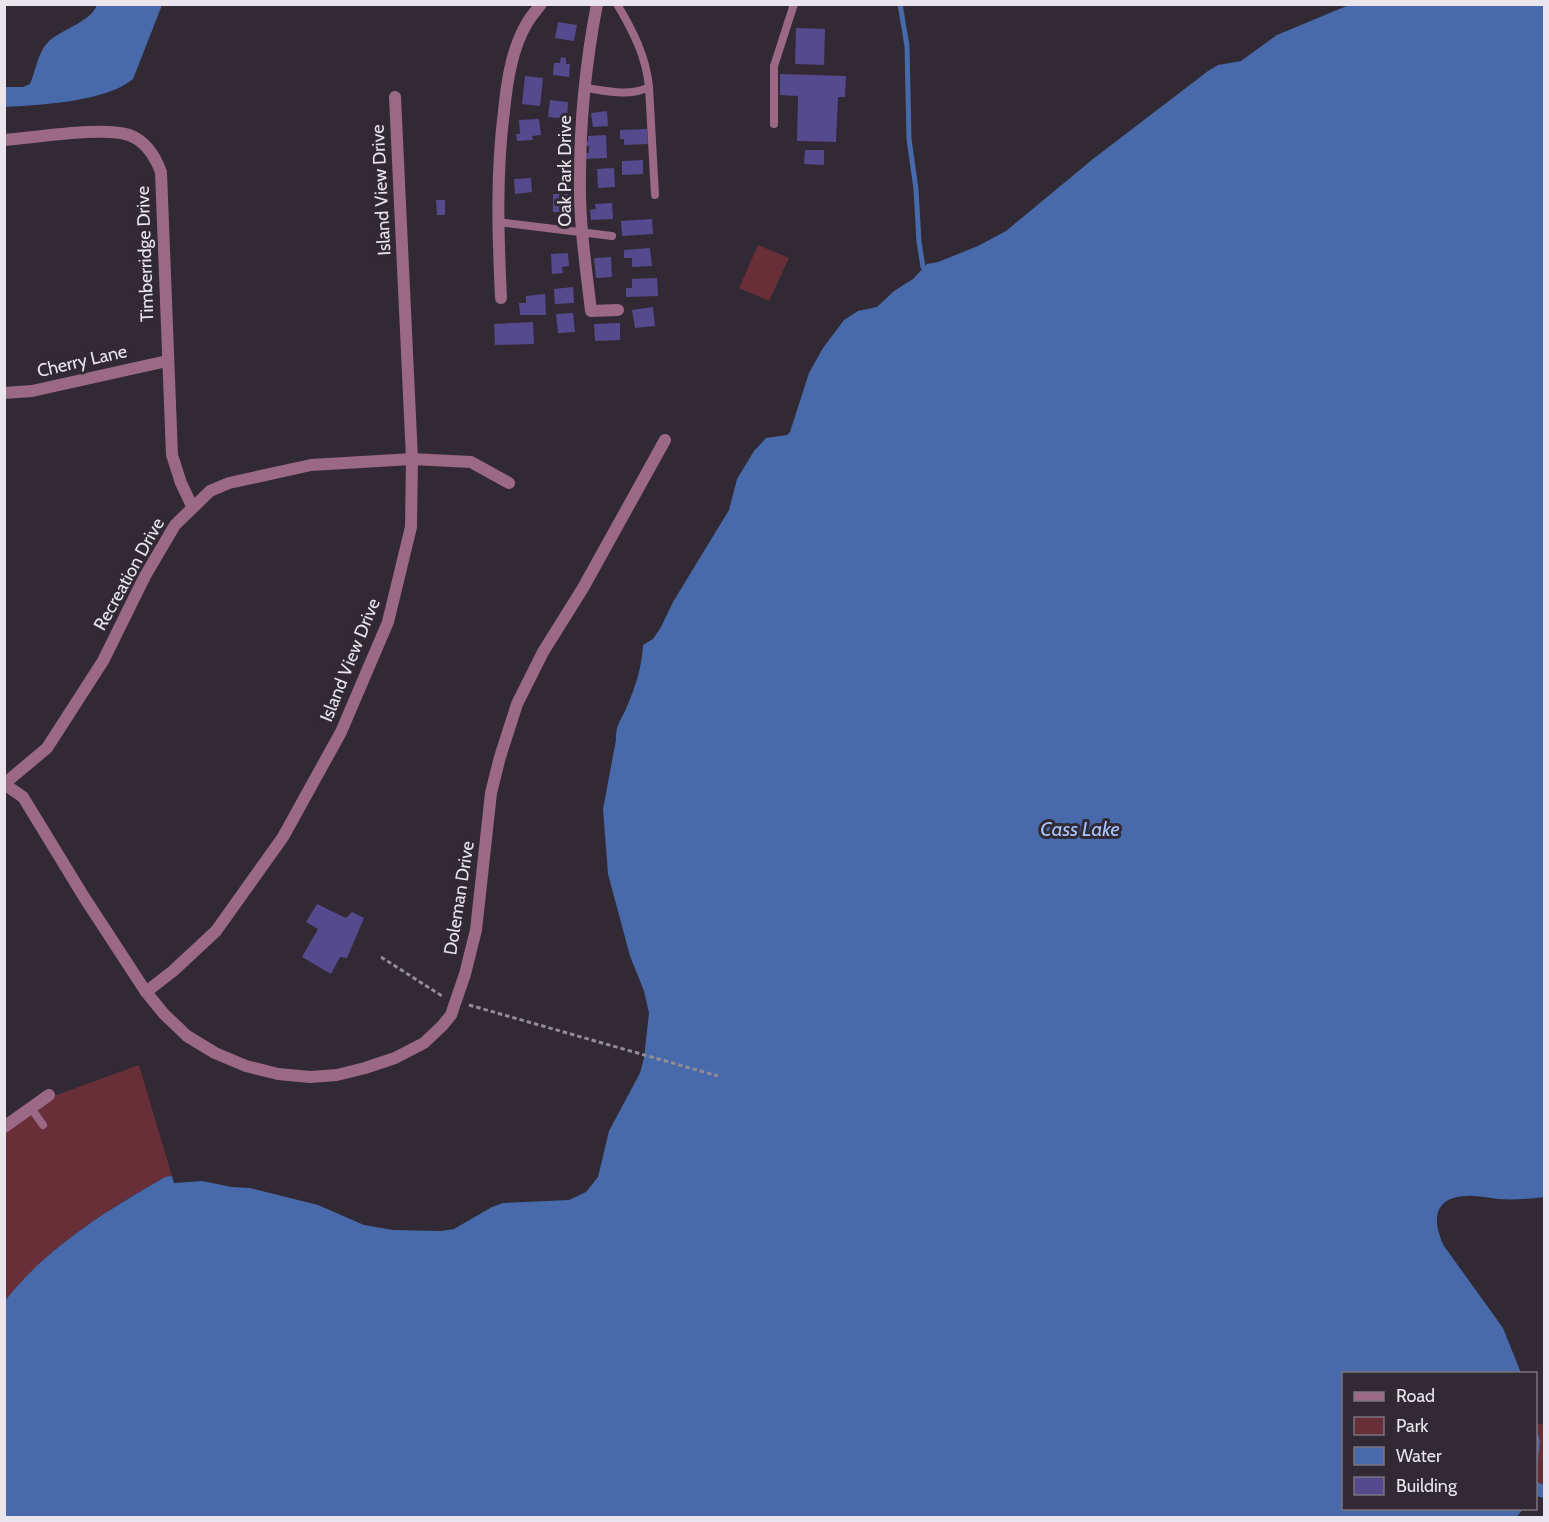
<svg xmlns="http://www.w3.org/2000/svg" width="1549" height="1522" viewBox="0 0 1549 1522" font-family="Cabin,sans-serif">
<style>
.green{fill:#682f39}
.water{fill:#486aab}
.lines{fill:none;stroke-linecap:round;stroke-linejoin:round}
.stream{stroke:#486aab;stroke-width:5}
.building{fill:#564a8e}
.path{stroke:#928c94;stroke-width:3;stroke-dasharray:4.5 3;stroke-linecap:butt}
.service{stroke:#9b6886;stroke-width:8}
.minor{stroke:#9b6886;stroke-width:12}
.labels{text-anchor:middle;stroke-width:6;stroke-linejoin:round;paint-order:stroke}
.street-label{font-size:18px;fill:#eae5ec;stroke:#312933}
.water-label{font-size:20px;font-style:italic;fill:#a8c6fc;stroke:#312933}
</style>
<rect width="100%" height="100%" fill="#312933"/>
<g class="green">
<path d="M758 245 789 258 769 301 739 288Z"/>
<path d="M139 1065 172 1176C160 1178 150 1186 139 1192 89 1221 40 1256 5 1301V1131L51 1097Z"/>
<path d="M1536 1423 1544 1425V1485L1537 1482 1536 1477 1539 1434Z"/>
</g>
<g class="water">
<path d="M97 5H162L133 79C106 102 39 105 5 107V87H23L30 84C36 70 38 51 49 41 64 28 89 23 97 5Z"/>
<path d="M1349 5H1544V1197C1529 1199 1514 1200 1498 1199 1487 1198 1477 1195 1466 1196 1433 1197 1432 1222 1444 1246L1503 1328 1521 1373 1344 1374V1508L1523 1509 1516 1518 5 1517V1301C47 1247 106 1211 165 1177L172 1176 174 1183 202 1181 232 1187 250 1188 318 1205 364 1225 393 1230 441 1231 454 1229 492 1207 503 1203 569 1200 586 1192 598 1177 609 1131 640 1073 644 1058 649 1013 644 991 630 956 608 874 603 809 616 740C616 724 620 722 626 709 635 688 642 667 643 645L653 639 661 627 673 602 729 510 737 479 754 451 766 438 787 435 790 432 809 373 823 348 844 320 858 311 877 307 894 291 913 279 927 264 938 262 978 246 1006 231 1093 159 1208 71 1218 65 1241 61 1277 35Z"/>
<path d="M1536 1424 1540 1442 1536 1477 1537 1482 1544 1485V1498L1536 1496Z"/>
</g>
<g class="lines">
<path class="stream" d="M900 4 907 46 909 139 916 189 919 242 923 267"/>
</g>
<g class="building">
<path d="M558 22 577 25 574 41 555 38Z"/>
<path d="M796 28 825 29 824 65 795 64Z"/>
<path d="M561 57 566 58V64H570L569 77 553 75 554 63H560Z"/>
<path d="M780 74 846 76 845 97H838L836 142 797 141 798 96 780 95Z"/>
<path d="M525 76 543 78 540 106 522 104Z"/>
<path d="M550 100 568 102 567 119 548 117Z"/>
<path d="M607 111 608 126 593 127 591 113Z"/>
<path d="M539 119 541 135 532 136 533 140 517 141 516 134H520L519 120Z"/>
<path d="M647 129 648 144 624 145V139H620V130Z"/>
<path d="M606 135 607 158 584 159 583 153H589V146L584 147V141H588V136Z"/>
<path d="M805 150H824V165L804 164Z"/>
<path d="M643 160V174L622 175V161Z"/>
<path d="M614 168 615 187 598 188 597 169Z"/>
<path d="M531 178 532 192 515 194 514 179Z"/>
<rect x="553" y="194" width="18" height="18"/>
<path d="M436 200H445V215H437Z"/>
<path d="M612 203 613 219 591 220 590 210 596 209 595 204Z"/>
<path d="M652 219 653 234 622 236 621 221Z"/>
<path d="M650 248 652 266 632 267V258H624V250Z"/>
<path d="M568 253 569 266 562 267 563 273 552 274 551 254Z"/>
<path d="M611 257 612 277 596 278 594 258Z"/>
<path d="M657 278 658 296 626 297V288H632V279Z"/>
<path d="M573 287 574 303 555 304 554 289Z"/>
<path d="M545 294 546 315H520L519 303H526V296Z"/>
<path d="M653 307 655 326 635 328 632 310Z"/>
<path d="M573 313 575 332 558 333 556 314Z"/>
<path d="M533 322 534 344 495 345 494 324Z"/>
<path d="M620 323V340L595 341 594 324Z"/>
<path d="M317 904 346 918 352 912 364 918 347 958 340 957 331 974 302 957 318 929 306 922Z"/>
</g>
<g class="lines">
<g class="path">
<path d="M381 957 442 996"/>
<path d="M469 1005 718 1076"/>
</g>
<g class="service">
<path d="M649 87 655 195"/>
<path d="M586 88C606 91 630 97 649 87 646 56 633 31 617 4"/>
<path d="M774 124V66L794 4"/>
<path d="M497 222 612 236"/>
<path d="M31 1108 43 1125"/>
</g>
<g class="minor">
<path d="M597 4C586 61 580 121 580 178 579 223 586 267 591 311L618 310"/>
<path d="M4 140C34 138 104 126 129 135 146 141 155 156 161 172L172 455 181 483 192 506"/>
<path d="M501 298C498 235 496 173 504 111 507 81 512 48 527 23 531 16 537 10 541 4"/>
<path d="M4 393 32 391 167 361"/>
<path d="M4 784 23 797 84 897 146 992 164 1014 187 1036 215 1053 246 1066 278 1074 310 1077 337 1075 365 1068 395 1058 424 1043 442 1026 451 1015 465 974 476 930 491 793 500 757 517 704 543 652 583 588 665 440"/>
<path d="M4 784 47 748 103 661 145 576 175 525 210 491 229 483 311 465 412 459 471 462 509 483"/>
<path d="M146 992 173 971 216 931 283 837 341 732 388 622 411 527 412 459 395 97"/>
<path d="M4 1127 49 1095"/>
</g>
</g>
<g class="labels">
<g class="street-label">
<text transform="translate(565 171) rotate(-90)" y="6">Oak Park Drive</text>
<text transform="translate(381 190) rotate(-93)" y="6">Island View Drive</text>
<text transform="translate(145 254) rotate(-92)" y="6">Timberridge Drive</text>
<text transform="translate(82 361) rotate(-13)" y="6">Cherry Lane</text>
<text transform="translate(129 574) rotate(-61)" y="6">Recreation Drive</text>
<text transform="translate(350 660) rotate(-68)" y="6">Island View Drive</text>
<text transform="translate(459 898) rotate(-81)" y="6">Doleman Drive</text>
</g>
<g class="water-label">
<text x="1080" y="836">Cass Lake</text>
</g>
</g>
<rect width="1549" height="1522" fill="none" stroke="#eae5ec" stroke-width="12"/>
<rect x="1342" y="1372" width="195" height="138" fill="#312933" stroke="#7b747d" stroke-width="1.5"/>
<rect x="1354" y="1392" width="30" height="9" fill="#9b6886" stroke="#7b747d" stroke-width="1.5"/>
<text x="1396" y="1402" font-size="18" fill="#eae5ec">Road</text>
<rect x="1354" y="1417" width="30" height="18" fill="#682f39" stroke="#7b747d" stroke-width="1.5"/>
<text x="1396" y="1432" font-size="18" fill="#eae5ec">Park</text>
<rect x="1354" y="1447" width="30" height="18" fill="#486aab" stroke="#7b747d" stroke-width="1.5"/>
<text x="1396" y="1462" font-size="18" fill="#eae5ec">Water</text>
<rect x="1354" y="1477" width="30" height="18" fill="#564a8e" stroke="#7b747d" stroke-width="1.5"/>
<text x="1396" y="1492" font-size="18" fill="#eae5ec">Building</text>
</svg>
